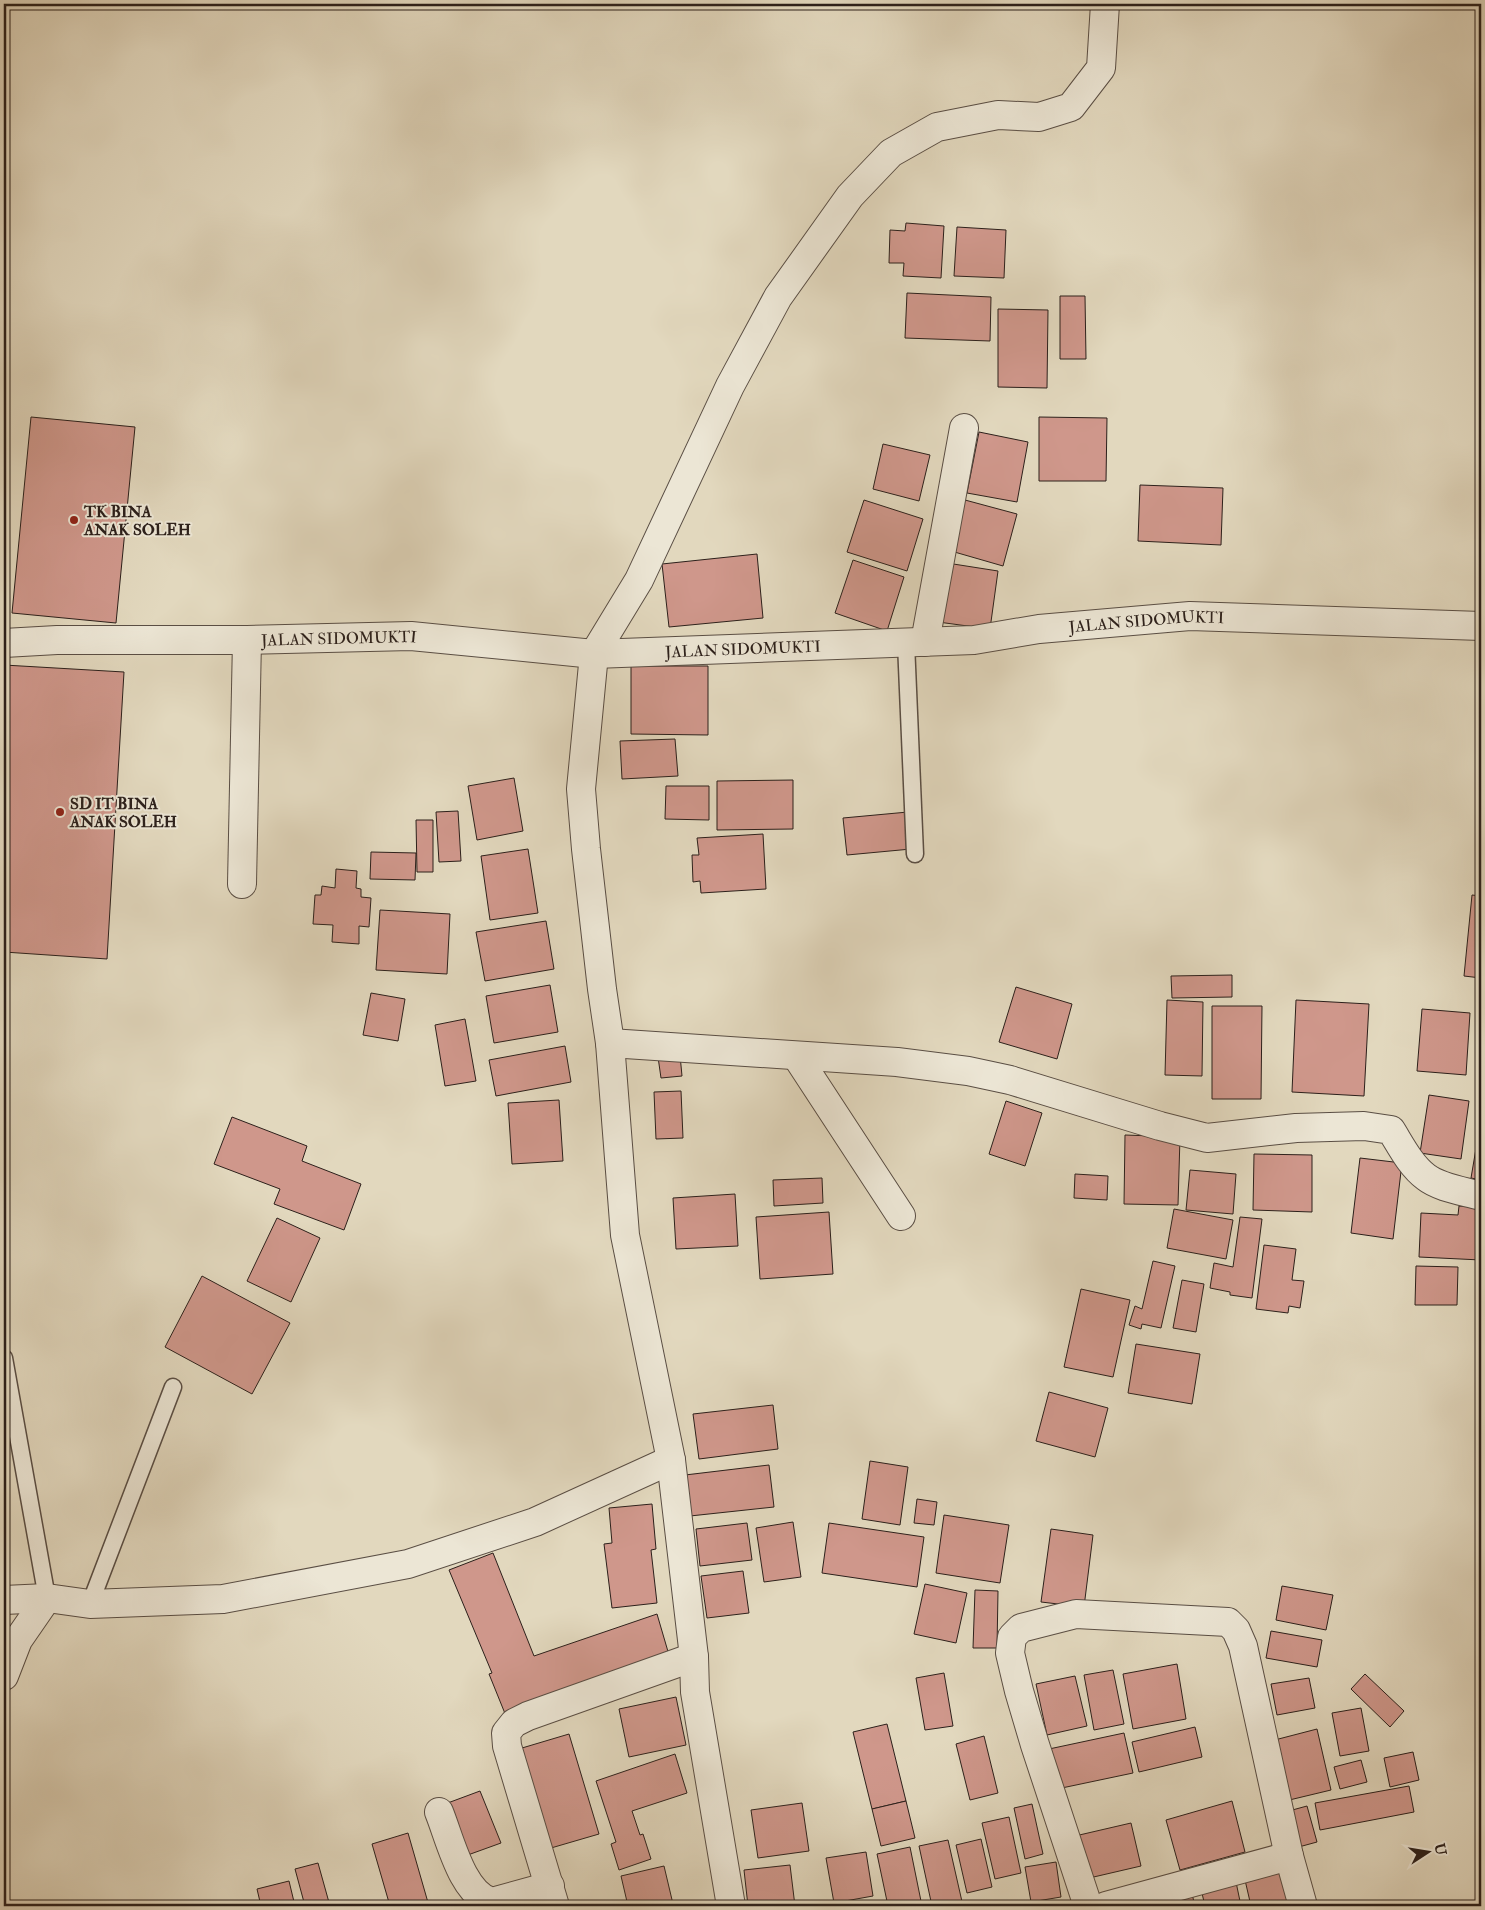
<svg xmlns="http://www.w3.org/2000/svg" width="1485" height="1910" viewBox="0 0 1485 1910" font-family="'IM FELL Double Pica',serif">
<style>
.building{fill:#cf978b;stroke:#2c201b}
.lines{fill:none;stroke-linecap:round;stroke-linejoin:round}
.service-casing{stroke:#5a4e44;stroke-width:19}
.minor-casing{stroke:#5a4e44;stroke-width:30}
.service{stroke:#ece6d5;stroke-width:16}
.minor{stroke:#ece6d5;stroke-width:28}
.poi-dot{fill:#8f2418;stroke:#ece6d5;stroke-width:2}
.labels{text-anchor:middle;stroke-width:4;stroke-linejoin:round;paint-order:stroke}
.poi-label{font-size:16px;font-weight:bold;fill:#2c201b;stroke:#ece6d5;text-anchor:start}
.street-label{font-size:16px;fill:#2c201b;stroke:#ece6d5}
</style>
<rect width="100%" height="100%" fill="#e2d8be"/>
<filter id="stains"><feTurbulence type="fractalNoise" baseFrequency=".004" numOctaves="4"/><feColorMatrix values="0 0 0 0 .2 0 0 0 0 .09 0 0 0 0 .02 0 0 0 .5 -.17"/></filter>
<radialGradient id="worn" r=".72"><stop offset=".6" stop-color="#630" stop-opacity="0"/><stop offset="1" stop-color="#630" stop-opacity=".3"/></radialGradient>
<g class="building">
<path d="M906 223 944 226 941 278 903 276 904 263H889L890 230 905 231Z"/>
<path d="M957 227 1006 230 1004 278 954 276Z"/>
<path d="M907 293 991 297 990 341 905 338Z"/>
<path d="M1060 296H1085L1086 359H1060Z"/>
<path d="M998 309 1048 310 1047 388 998 387Z"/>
<path d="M31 417 135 427 116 623 12 613Z"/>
<path d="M1039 417 1107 418 1106 481H1039Z"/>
<path d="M979 432 1028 442 1017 502 967 493Z"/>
<path d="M883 444 930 455 919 501 873 489Z"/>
<path d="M1140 485 1223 488 1221 545 1138 541Z"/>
<path d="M864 500 923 519 907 571 847 552Z"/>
<path d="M965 500 1017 514 1003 566 951 551Z"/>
<path d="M757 554 763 618 669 627 662 564Z"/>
<path d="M853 560 904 577 887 631 835 613Z"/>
<path d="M947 563 998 571 990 629 938 622Z"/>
<path d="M4 665 124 672 107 959 4 952Z"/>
<path d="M631 666H708V735L631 734Z"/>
<path d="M675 739 678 776 622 779 620 741Z"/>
<path d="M514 778 523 831 477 840 468 786Z"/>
<path d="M793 780V829L717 830V781Z"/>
<path d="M666 786H709V820L665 819Z"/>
<path d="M458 811 461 861 439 862 436 812Z"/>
<path d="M908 812 911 849 847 855 843 818Z"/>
<path d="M416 820H433V872H417Z"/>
<path d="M763 834 766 889 701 893 700 881 693 882 692 855H699L697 838Z"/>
<path d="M528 849 538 913 490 920 481 856Z"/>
<path d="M371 852 416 853 415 880 370 879Z"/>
<path d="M336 869 357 871 356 888 361 889V897L371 898 369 927 359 926V944L332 942 333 925 313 924 315 895H321L322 886 335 888Z"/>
<path d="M1472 895 1481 896V978L1464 976Z"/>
<path d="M380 910 450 914 447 974 376 970Z"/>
<path d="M546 921 554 969 485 981 476 932Z"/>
<path d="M1232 975V997L1172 998 1171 976Z"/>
<path d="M550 985 558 1032 494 1043 486 996Z"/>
<path d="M1016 987 1072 1004 1057 1059 999 1042Z"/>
<path d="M371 993 405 999 398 1041 363 1035Z"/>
<path d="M1167 1000 1203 1002 1202 1076 1165 1075Z"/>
<path d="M1296 1000 1369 1004 1364 1096 1292 1092Z"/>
<path d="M1212 1006H1262L1261 1099H1212Z"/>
<path d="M1422 1009 1470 1013 1466 1075 1417 1071Z"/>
<path d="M465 1019 476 1081 445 1086 435 1025Z"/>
<path d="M565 1046 571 1082 496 1096 489 1060Z"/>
<path d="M680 1055 682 1076 661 1078 658 1057Z"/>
<path d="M681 1091 683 1138 656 1139 654 1092Z"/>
<path d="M1429 1095 1469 1101 1461 1159 1420 1153Z"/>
<path d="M559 1100 563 1161 512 1164 508 1103Z"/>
<path d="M1006 1101 1042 1113 1025 1166 989 1154Z"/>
<path d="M232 1117 307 1146 302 1161 361 1184 344 1230 274 1204 280 1189 214 1164Z"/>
<path d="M1481 1119V1180L1471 1178Z"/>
<path d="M1125 1135 1180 1137 1178 1205 1124 1204Z"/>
<path d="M1254 1154 1312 1155V1212L1253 1210Z"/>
<path d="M1360 1158 1402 1163 1393 1239 1351 1233Z"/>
<path d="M1190 1170 1236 1174 1233 1214 1186 1210Z"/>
<path d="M1075 1174 1108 1176 1107 1200 1074 1198Z"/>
<path d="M822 1178 823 1203 774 1206 773 1180Z"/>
<path d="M735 1194 738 1246 676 1249 673 1198Z"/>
<path d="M1459 1206 1481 1207V1260L1419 1257 1421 1213 1458 1215Z"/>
<path d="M1174 1209 1233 1220 1226 1259 1167 1248Z"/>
<path d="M829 1212 833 1274 760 1279 756 1217Z"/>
<path d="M1240 1217 1262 1219 1252 1298 1230 1295V1292L1210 1288 1214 1263 1233 1267Z"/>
<path d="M277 1218 320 1238 291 1302 247 1281Z"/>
<path d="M1264 1245 1296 1249 1292 1280 1304 1281 1300 1308 1289 1306 1288 1313 1256 1309Z"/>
<path d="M1153 1261 1175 1266 1161 1328 1142 1324 1141 1329 1129 1325 1135 1306 1142 1309Z"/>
<path d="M1416 1266 1458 1267 1457 1305H1415Z"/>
<path d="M202 1276 290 1323 252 1394 165 1347Z"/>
<path d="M1182 1280 1204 1284 1196 1332 1173 1328Z"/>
<path d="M1081 1289 1130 1300 1113 1377 1064 1367Z"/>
<path d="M1136 1344 1200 1354 1192 1404 1128 1393Z"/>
<path d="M1049 1392 1108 1408 1095 1457 1036 1441Z"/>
<path d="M773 1405 778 1449 699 1459 693 1414Z"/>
<path d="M870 1461 908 1467 900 1525 862 1519Z"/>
<path d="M769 1465 774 1507 690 1516 685 1475Z"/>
<path d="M917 1499 937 1502 934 1525 914 1523Z"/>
<path d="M652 1504 656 1549 651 1550 657 1603 612 1608 604 1544 612 1543 609 1508Z"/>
<path d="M944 1515 1009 1525 1000 1583 936 1573Z"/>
<path d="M793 1522 801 1577 764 1582 756 1528Z"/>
<path d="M747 1523 752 1560 700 1566 696 1529Z"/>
<path d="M829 1523 924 1537 917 1587 822 1573Z"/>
<path d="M1051 1529 1093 1535 1084 1607 1041 1602Z"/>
<path d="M493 1553 534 1656 657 1614 669 1655 506 1716 489 1674 492 1673 449 1570Z"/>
<path d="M743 1571 749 1613 707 1618 701 1576Z"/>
<path d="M925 1584 967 1593 956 1643 914 1634Z"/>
<path d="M1282 1586 1333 1595 1326 1630 1276 1620Z"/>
<path d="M975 1590 998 1591 997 1648H973Z"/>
<path d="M1271 1631 1322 1640 1317 1667 1266 1658Z"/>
<path d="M1177 1664 1186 1719 1133 1729 1123 1674Z"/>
<path d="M1113 1670 1124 1724 1094 1730 1084 1675Z"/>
<path d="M944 1673 953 1726 925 1730 916 1678Z"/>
<path d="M1365 1674 1404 1711 1390 1727 1351 1689Z"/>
<path d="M1075 1676 1087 1726 1047 1735 1036 1684Z"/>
<path d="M1309 1678 1315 1708 1277 1715 1271 1684Z"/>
<path d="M676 1697 686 1745 629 1757 619 1709Z"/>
<path d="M1361 1708 1369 1751 1340 1756 1332 1713Z"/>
<path d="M887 1724 906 1801 872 1809 853 1732Z"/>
<path d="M1195 1727 1202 1757 1139 1772 1132 1742Z"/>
<path d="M1317 1729 1331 1790 1281 1802 1267 1742Z"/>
<path d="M1124 1733 1133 1773 1057 1789 1049 1749Z"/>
<path d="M569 1734 599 1834 551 1848 522 1748Z"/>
<path d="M984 1736 998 1793 970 1800 956 1744Z"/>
<path d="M1413 1752 1419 1780 1390 1787 1384 1758Z"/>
<path d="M675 1754 687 1793 632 1811 640 1835 643 1834 651 1859 619 1870 611 1844 616 1842 596 1781Z"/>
<path d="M1361 1760 1367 1782 1340 1789 1334 1767Z"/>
<path d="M1409 1786 1414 1812 1320 1830 1315 1803Z"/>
<path d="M480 1791 501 1843 465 1856 445 1804Z"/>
<path d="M906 1801 915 1838 881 1846 872 1809Z"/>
<path d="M1232 1801 1245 1852 1180 1870 1166 1820Z"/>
<path d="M802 1803 809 1851 758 1858 751 1810Z"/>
<path d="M1032 1804 1043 1854 1025 1859 1014 1808Z"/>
<path d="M1307 1806 1317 1842 1295 1848 1285 1812Z"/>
<path d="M1009 1817 1021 1873 995 1879 982 1823Z"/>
<path d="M1131 1823 1141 1866 1085 1879 1075 1836Z"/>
<path d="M408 1833 429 1906H390L372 1844Z"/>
<path d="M981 1839 992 1887 967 1893 956 1845Z"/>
<path d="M948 1840 963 1906H932L919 1846Z"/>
<path d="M910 1847 922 1906H888L877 1854Z"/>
<path d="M866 1852 873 1896 834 1903 826 1858Z"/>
<path d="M1056 1862 1061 1897 1031 1902 1025 1867Z"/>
<path d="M318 1863 330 1906H305L295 1869Z"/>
<path d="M790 1865 795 1906H748L744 1870Z"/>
<path d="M664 1866 673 1904 662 1906H628L621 1876Z"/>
<path d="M1284 1870 1294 1906H1251L1245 1880Z"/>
<path d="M289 1881 295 1906H261L257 1889Z"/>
<path d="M1236 1882 1241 1906H1205L1201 1889Z"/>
<path d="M1190 1886 1195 1906H1150Z"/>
</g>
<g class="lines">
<defs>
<g id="service">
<path d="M906 643 915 854"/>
<path d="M4 1358 47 1598"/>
<path d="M90 1604 173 1387"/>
</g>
<g id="minor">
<path d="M925 642 964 428"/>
<path id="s1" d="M4 643 57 640H247L411 636 594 654 974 640 1039 629 1190 616 1481 626"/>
<path d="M242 884 247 640"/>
<path d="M610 1043 897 1062 968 1071 1010 1080 1160 1126 1207 1138 1296 1128 1364 1126 1391 1130C1401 1146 1411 1166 1426 1177 1440 1188 1464 1191 1481 1196"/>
<path d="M797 1057 901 1216"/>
<path d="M4 1600 47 1598 90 1604 223 1599 408 1564 535 1522 671 1460"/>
<path d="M4 1676 18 1640 47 1598"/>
<path d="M439 1812C450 1839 462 1894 492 1902L550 1886"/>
<path d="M555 1906 507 1746 506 1733 514 1723 528 1716 694 1657"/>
<path d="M731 1906 695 1692 694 1657 671 1460 625 1235 610 1043 602 989 586 849 581 789 594 654 639 580 730 386 778 297 850 196 891 153 937 127 998 115 1039 117 1071 107 1101 68 1105 4"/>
<path d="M1088 1906 1035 1745 1019 1691 1010 1653 1012 1637 1021 1628 1076 1614 1228 1622 1236 1630 1243 1646 1289 1856 1303 1906"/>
<path d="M1106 1906 1289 1856"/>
</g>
</defs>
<use href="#service" class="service-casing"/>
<use href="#minor" class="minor-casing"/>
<use href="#service" class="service"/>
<use href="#minor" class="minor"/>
</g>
<g class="poi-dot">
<circle cx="74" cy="520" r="5"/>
<circle cx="60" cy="812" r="5"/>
</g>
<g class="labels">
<g class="poi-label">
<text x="84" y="517">TK BINA<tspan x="84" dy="18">ANAK SOLEH</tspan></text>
<text x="70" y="809">SD IT BINA<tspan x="70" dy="18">ANAK SOLEH</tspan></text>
</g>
<g class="street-label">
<text dy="6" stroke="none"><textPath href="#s1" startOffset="1145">JALAN SIDOMUKTI</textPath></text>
<text dy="6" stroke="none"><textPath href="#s1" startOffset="335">JALAN SIDOMUKTI</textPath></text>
<text dy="6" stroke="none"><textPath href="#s1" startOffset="740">JALAN SIDOMUKTI</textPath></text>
</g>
</g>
<rect width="1485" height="1910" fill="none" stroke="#e2d8be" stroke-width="20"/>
<rect x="5" y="5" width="1475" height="1900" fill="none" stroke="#2c201b" stroke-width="2.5"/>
<rect x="10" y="10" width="1465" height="1890" fill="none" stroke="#2c201b"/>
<g transform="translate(1428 1852) rotate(78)" stroke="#ece6d5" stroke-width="4" paint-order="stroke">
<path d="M0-4L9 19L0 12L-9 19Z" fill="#2c201b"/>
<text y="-8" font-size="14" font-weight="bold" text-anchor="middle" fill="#2c201b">U</text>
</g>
<rect width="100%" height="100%" filter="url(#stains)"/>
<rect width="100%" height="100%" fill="url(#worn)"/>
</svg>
